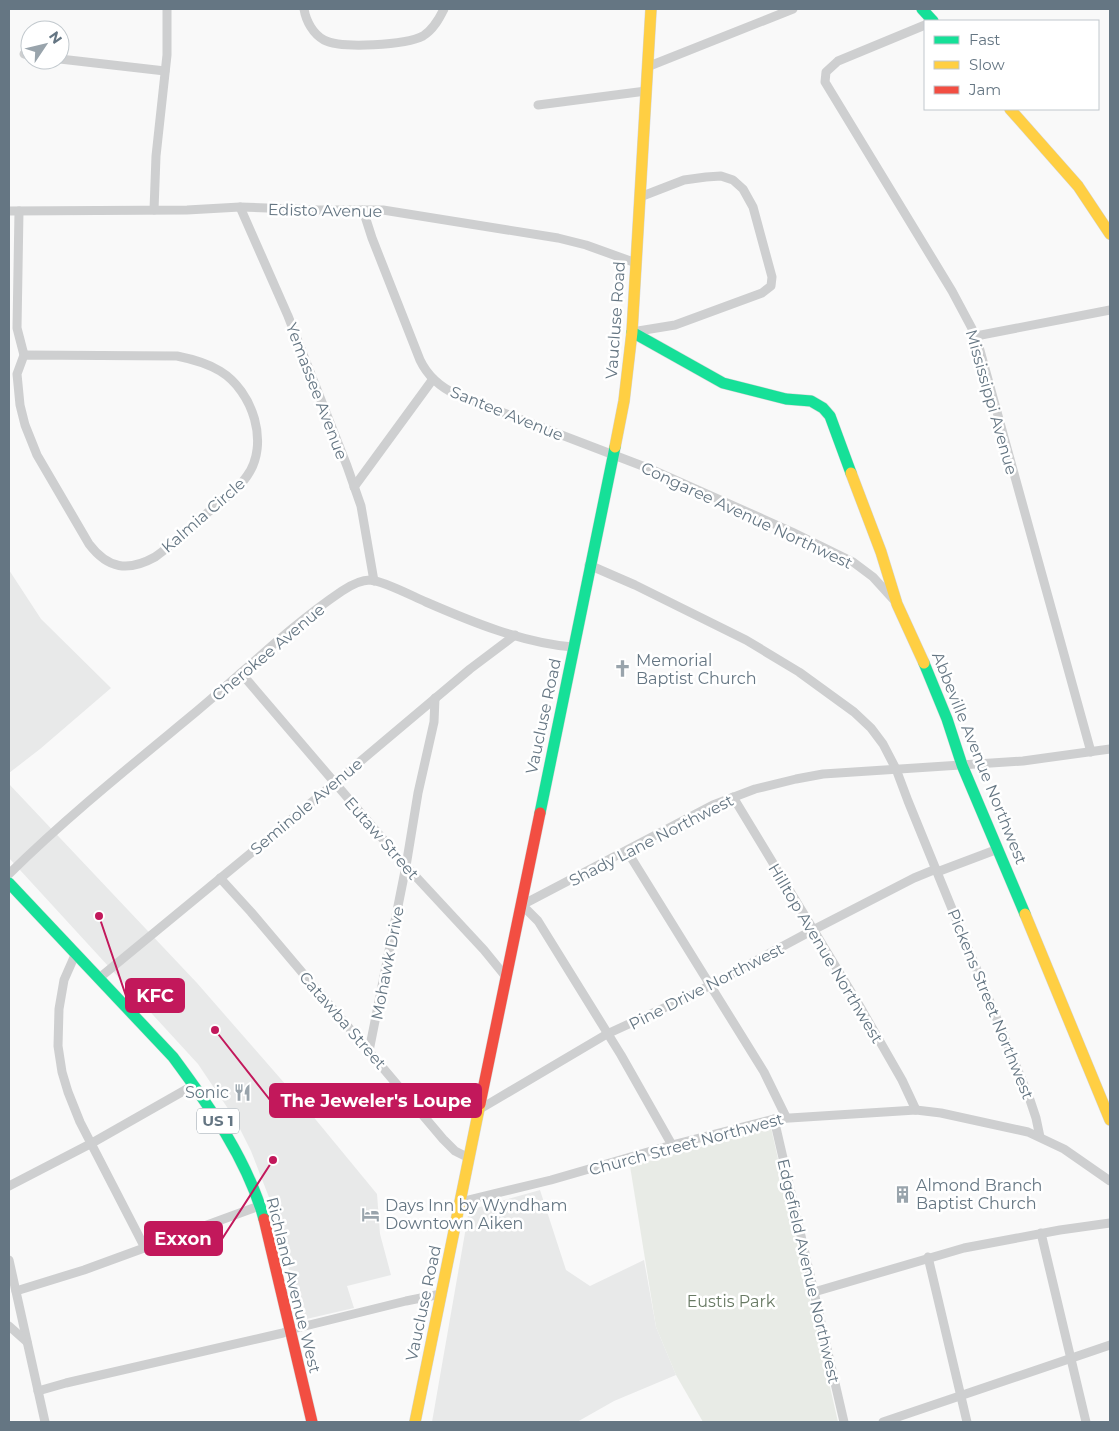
<svg xmlns="http://www.w3.org/2000/svg" width="1119" height="1431" viewBox="0 0 1119 1431" font-family="Montserrat,sans-serif">
<style>
.built{fill:#e8e9e9}
.green{fill:#e8ebe6}
.lines{fill:none;stroke-linecap:round;stroke-linejoin:round}
.fast-casing{stroke:#d5d6d7;stroke-width:12}
.slow-casing{stroke:#d5d6d7;stroke-width:12}
.jam-casing{stroke:#d5d6d7;stroke-width:12}
.street{stroke:#cecfd0;stroke-width:9}
.fast{stroke:#16e098;stroke-width:11}
.slow{stroke:#ffcf43;stroke-width:11}
.jam{stroke:#f24e42;stroke-width:11}
.labels{text-anchor:middle;stroke-width:5;stroke-linejoin:round;paint-order:stroke}
.shield{fill:#fff;stroke:#939fa8;stroke-width:1}
.shield-label{font-size:15px;font-weight:bold;fill:#657683}
.street-label{font-size:16px;fill:#657683;stroke:#fff}
.poi-label{font-size:16px;fill:#657683;stroke:#fff;text-anchor:start}
.park-label{font-size:16px;fill:#687a64;stroke:#fff}
.leader{fill:none;stroke:#c2185b;stroke-width:2}
.callout-dot{fill:#c2185b;stroke:#fff;stroke-width:2}
.callout{fill:#c2185b;stroke:#c2185b;stroke-width:2}
.callout-label{font-size:18px;text-anchor:middle;font-weight:bold;fill:#fff}
</style>
<rect width="100%" height="100%" fill="#f9f9f9"/>
<g class="built">
<path d="M9 570 41 619 111 688 40 749 9 773Z"/>
<path d="M9 784 197 983 307 1109 377 1194 380 1234 391 1275 347 1286 354 1308 302 1320 272 1205 251 1151 235 1119 198 1064 9 858Z"/>
<path d="M540 1190 566 1270 590 1286 644 1260 656 1327 676 1375 614 1401 577 1422H432L469 1210Z"/>
</g>
<path class="green" d="M771 1128 838 1422H703L676 1375 656 1327 630 1166Z"/>
<g class="lines">
<defs>
<g id="fast">
<path d="M922 9 933 21"/>
<path d="M632 332 723 383 786 399 811 401 823 408 830 416 851 473"/>
<path d="M924 663 947 719 962 765 1025 914"/>
<path d="M540 813 615 447"/>
<path d="M9 883 173 1057C210 1107 247 1159 264 1219"/>
</g>
<g id="slow">
<path d="M1010 109 1078 186 1110 234"/>
<path d="M615 447 624 401 632 332 651 9"/>
<path d="M851 473 881 552 897 604 924 663"/>
<path d="M1025 914 1110 1120"/>
<path d="M415 1422 480 1104"/>
</g>
<g id="jam">
<path d="M480 1104 540 813"/>
<path d="M264 1219 312 1422"/>
</g>
</defs>
<use href="#fast" class="fast-casing"/>
<use href="#slow" class="slow-casing"/>
<use href="#jam" class="jam-casing"/>
<g class="street">
<path d="M304 9C306 21 313 34 324 40 341 49 406 45 423 36 433 30 439 19 444 9"/>
<path d="M925 25 838 61 826 72 825 82 952 291 976 336 1091 752"/>
<path d="M24 54 30 55"/>
<path d="M60 59 165 71"/>
<path d="M647 67 793 9"/>
<path d="M538 105 646 91"/>
<path d="M240 207 288 316 347 466 361 506 374 581"/>
<path d="M154 210 156 156 167 55V9"/>
<path d="M363 210 372 238 420 360C428 377 440 387 457 395L653 470 792 532 853 562 873 577 893 599"/>
<path d="M9 211 187 210 240 207 318 210H383L558 238 586 245 636 263"/>
<path d="M19 211 17 328 24 355"/>
<path d="M632 332 675 325 762 293 771 286 772 277 753 207 743 189 733 180 721 176 706 177 684 180 640 197"/>
<path d="M976 336 1110 310"/>
<path d="M24 355 177 356C192 359 207 363 220 371 253 391 270 444 247 476 236 492 217 505 202 517 187 531 172 545 155 557 128 572 108 569 89 544L37 455 25 425 20 405 17 374Z"/>
<path d="M354 487 433 379"/>
<path d="M589 565 635 585 746 640 799 672 854 712 871 728 883 744 896 769 908 801 1030 1100 1036 1118 1040 1137"/>
<path d="M241 673 406 866 484 950 506 977"/>
<path d="M733 797 859 1005 902 1080 916 1110"/>
<path d="M627 851 764 1072 786 1117"/>
<path d="M937 872 998 849"/>
<path d="M9 874C68 816 133 764 197 711 245 671 290 626 342 591 351 585 360 580 370 580 384 581 412 596 426 602 472 622 523 643 573 647"/>
<path d="M220 878 251 912 443 1139 455 1151 469 1158"/>
<path d="M75 955 64 980 59 1009 58 1046 62 1072 68 1092 80 1122 145 1248"/>
<path d="M98 979 274 834 470 669 515 635"/>
<path d="M369 1051 406 866 418 793 434 722 435 698"/>
<path d="M480 1109 607 1034 690 996 813 930 914 878 936 869"/>
<path d="M774 1119 844 1422"/>
<path d="M672 1145 621 1055 538 921 522 905 713 805 755 789 796 779 823 774 1023 761 1110 749"/>
<path d="M9 1186 92 1143 194 1085"/>
<path d="M460 1202 551 1180 672 1145 774 1119 916 1110 941 1113 1028 1132 1064 1149 1110 1181"/>
<path d="M1041 1233 1086 1422"/>
<path d="M928 1257 967 1422"/>
<path d="M9 1260 45 1422"/>
<path d="M16 1291 84 1270 259 1206"/>
<path d="M814 1292 964 1248 1060 1230 1110 1223"/>
<path d="M9 1326 27 1342"/>
<path d="M38 1391 66 1383 283 1333 289 1330 406 1301 441 1294"/>
<path d="M883 1422 1110 1345"/>
</g>
<use href="#fast" class="fast"/>
<use href="#slow" class="slow"/>
<use href="#jam" class="jam"/>
</g>
<defs>
<symbol id="church-bare" viewBox="-9 -9 18 18"><path d="M-1.2-6h2.4v3.5h3.3v2.4h-3.3V6h-2.4V-.1h-3.3v-2.4h3.3Z" fill="#99a4ac" stroke="#fff" stroke-width="2.5" paint-order="stroke"/></symbol>
<symbol id="restaurant-bare" viewBox="-9 -9 18 18"><path d="M-5-6h1v4h1v-4h1v4h1v-4h1v5L-1.5 .5V6h-2V.5L-5-1ZM5-6V6H3V1.5H1.5Q1.5-4 5-6Z" fill="#99a4ac" stroke="#fff" stroke-width="2.5" paint-order="stroke"/></symbol>
<symbol id="building-bare" viewBox="-9 -9 18 18"><path d="M-4-6H4V6H1V3H-1V6H-4ZM-2.5-4.3h1.7v1.8h-1.7ZM.8-4.3h1.7v1.8H.8ZM-2.5-1h1.7V.8h-1.7ZM.8-1h1.7V.8H.8Z" fill="#99a4ac" stroke="#fff" stroke-width="2.5" paint-order="stroke"/></symbol>
<symbol id="hotel-bare" viewBox="-9 -9 18 18"><path d="M-6-4.5h1.5V1H6V5H4.5V3h-9V5H-6ZM-4 0a1.8 1.8 0 1 1 3.6 0ZM.5 0V-2.5h3Q6-2.5 6 0Z" fill="#99a4ac" stroke="#fff" stroke-width="2.5" paint-order="stroke"/></symbol>
</defs>
<g fill-rule="evenodd">
<use href="#church-bare" x="610" y="656" width="25" height="25"/>
<use href="#restaurant-bare" x="230" y="1080" width="25" height="25"/>
<use href="#building-bare" x="890" y="1182" width="25" height="25"/>
<use href="#hotel-bare" x="358" y="1202" width="25" height="25"/>
</g>
<g class="labels">
<rect class="shield" x="197" y="1108.5" width="42" height="25" rx="4"/>
<g class="shield-label">
<text x="218" y="1126">US 1</text>
</g>
<g class="street-label">
<text transform="translate(325 210) rotate(1)" y="6">Edisto Avenue</text>
<text transform="translate(615 320) rotate(-86)" y="6">Vaucluse Road</text>
<text transform="translate(317 391) rotate(69)" y="6">Yemassee Avenue</text>
<text transform="translate(992 402) rotate(74)" y="6">Mississippi Avenue</text>
<text transform="translate(507 413) rotate(22)" y="6">Santee Avenue</text>
<text transform="translate(203 515) rotate(-41)" y="6">Kalmia Circle</text>
<text transform="translate(747 515) rotate(25)" y="6">Congaree Avenue Northwest</text>
<text transform="translate(268 652) rotate(-40)" y="6">Cherokee Avenue</text>
<text transform="translate(543 716) rotate(-78)" y="6">Vaucluse Road</text>
<text transform="translate(980 758) rotate(68)" y="6">Abbeville Avenue Northwest</text>
<text transform="translate(306 806) rotate(-40)" y="6">Seminole Avenue</text>
<text transform="translate(382 838) rotate(49)" y="6">Eutaw Street</text>
<text transform="translate(651 840) rotate(-27)" y="6">Shady Lane Northwest</text>
<text transform="translate(826 953) rotate(59)" y="6">Hilltop Avenue Northwest</text>
<text transform="translate(387 963) rotate(-79)" y="6">Mohawk Drive</text>
<text transform="translate(706 986) rotate(-27)" y="6">Pine Drive Northwest</text>
<text transform="translate(991 1004) rotate(68)" y="6">Pickens Street Northwest</text>
<text transform="translate(343 1020) rotate(49)" y="6">Catawba Street</text>
<text transform="translate(686 1144) rotate(-15)" y="6">Church Street Northwest</text>
<text transform="translate(809 1271) rotate(77)" y="6">Edgefield Avenue Northwest</text>
<text transform="translate(294 1285) rotate(76)" y="6">Richland Avenue West</text>
<text transform="translate(423 1303) rotate(-78)" y="6">Vaucluse Road</text>
</g>
<g class="poi-label">
<text x="636" y="666">Memorial<tspan x="636" dy="18">Baptist Church</tspan></text>
<text x="229" y="1098" text-anchor="end">Sonic</text>
<text x="916" y="1191">Almond Branch<tspan x="916" dy="18">Baptist Church</tspan></text>
<text x="385" y="1211">Days Inn by Wyndham<tspan x="385" dy="18">Downtown Aiken</tspan></text>
</g>
<g class="park-label">
<text x="731" y="1307">Eustis Park</text>
</g>
</g>
<path class="leader" d="M99 916L126 996M215 1030L270 1100M273 1160L222 1239"/>
<g class="callout-dot">
<circle cx="99" cy="916" r="5"/>
<circle cx="215" cy="1030" r="5"/>
<circle cx="273" cy="1160" r="5"/>
</g>
<g class="callout">
<rect x="126" y="979" width="58" height="33" rx="5"/>
<rect x="270" y="1084" width="211" height="33" rx="5"/>
<rect x="145" y="1222" width="77" height="33" rx="5"/>
</g>
<g class="callout-label">
<text x="155" y="1002">KFC</text>
<text x="376" y="1107">The Jeweler's Loupe</text>
<text x="183" y="1245">Exxon</text>
</g>
<rect width="1119" height="1431" fill="none" stroke="#657683" stroke-width="20"/>
<rect x="924" y="20" width="175" height="90" fill="#ffffff" stroke="#c1c8cd"/>
<rect x="934" y="36" width="25" height="8" fill="#16e098" stroke="#c1c8cd"/>
<text x="969" y="45" font-size="15" fill="#657683">Fast</text>
<rect x="934" y="61" width="25" height="8" fill="#ffcf43" stroke="#c1c8cd"/>
<text x="969" y="70" font-size="15" fill="#657683">Slow</text>
<rect x="934" y="86" width="25" height="8" fill="#f24e42" stroke="#c1c8cd"/>
<text x="969" y="95" font-size="15" fill="#657683">Jam</text>
<g transform="translate(45 45) rotate(55)"><circle r="24" fill="#ffffff" stroke="#c1c8cd"/>
<path d="M0-4L9 19L0 12L-9 19Z" fill="#99a4ac"/>
<text y="-8" font-size="14" font-weight="bold" text-anchor="middle" fill="#657683">N</text>
</g>
</svg>
